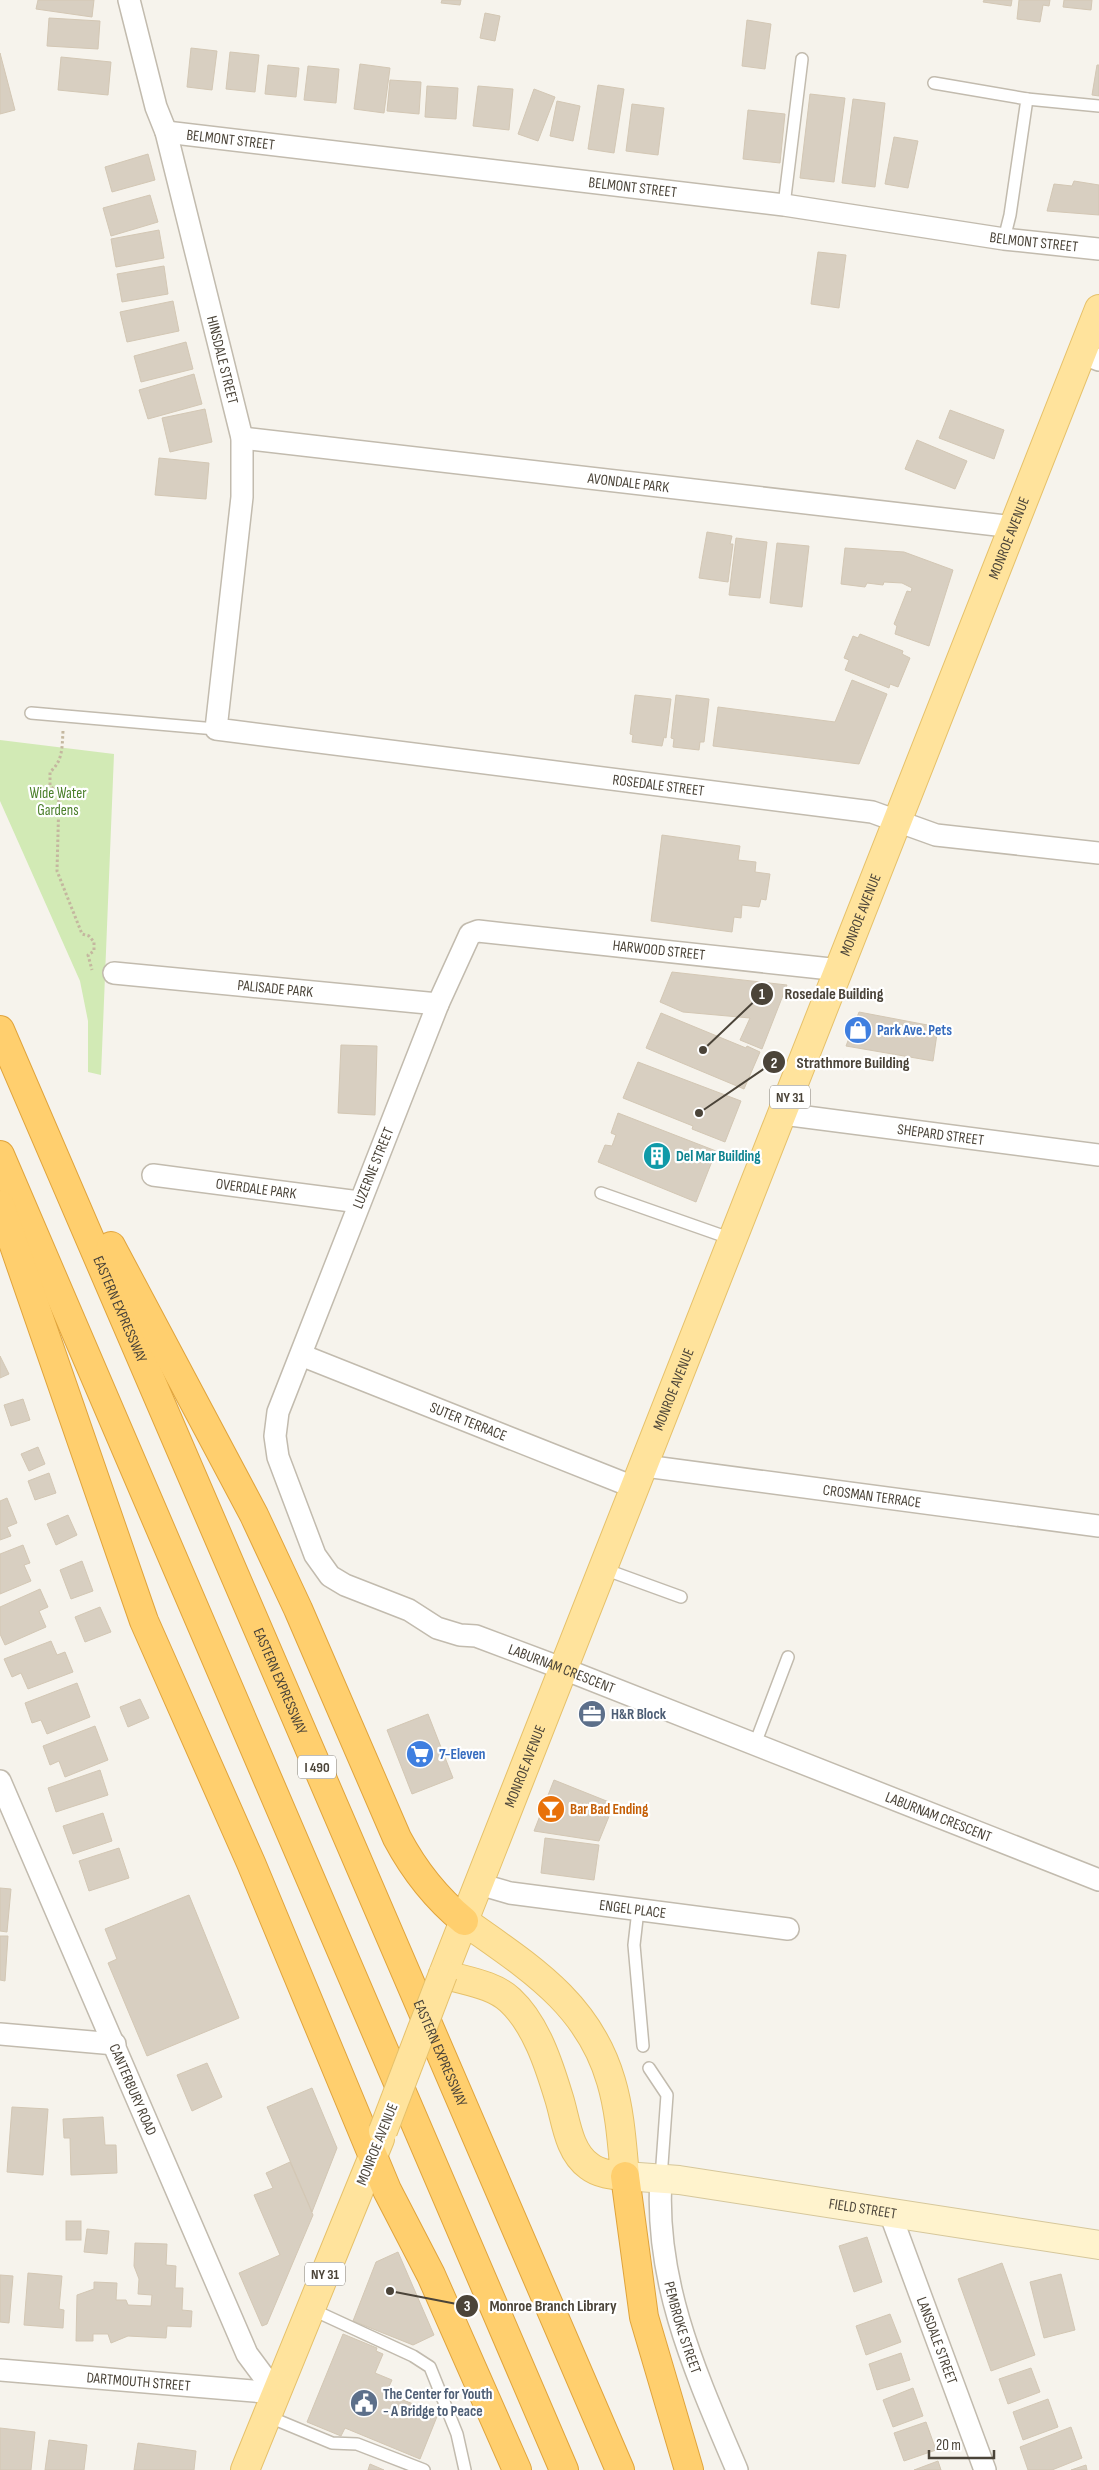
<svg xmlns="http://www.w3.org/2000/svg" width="1099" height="2470" viewBox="0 0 1099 2470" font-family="'Sofia Sans Condensed',sans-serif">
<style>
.green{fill:#d2eab5}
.building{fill:#d8cfc1;stroke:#d3c7b4}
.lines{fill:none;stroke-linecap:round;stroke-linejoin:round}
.lane-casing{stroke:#c2bbae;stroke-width:14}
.street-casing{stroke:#c2bbae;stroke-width:24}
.secondary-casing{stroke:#d6c79b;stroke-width:30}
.primary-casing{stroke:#e6c16a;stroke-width:30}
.highway-casing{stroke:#e0a43c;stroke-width:30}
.path{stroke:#c4b79f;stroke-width:3;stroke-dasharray:2.5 2.5;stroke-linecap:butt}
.lane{stroke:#fff;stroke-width:11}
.street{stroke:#fff;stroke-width:21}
.secondary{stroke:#fff3cd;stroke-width:28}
.primary{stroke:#ffe39c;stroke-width:28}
.highway{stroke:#ffcf6e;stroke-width:28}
.primary-bridge-casing{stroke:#e6c16a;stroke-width:30;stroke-linecap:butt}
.primary-bridge{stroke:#ffe39c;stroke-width:28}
.labels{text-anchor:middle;stroke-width:4.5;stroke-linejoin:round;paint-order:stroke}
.shield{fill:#fff;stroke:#817c74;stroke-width:1}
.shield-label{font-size:14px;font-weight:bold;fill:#4b4439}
.street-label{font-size:15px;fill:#4b4439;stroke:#fff}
.park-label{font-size:15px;fill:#4a7f2a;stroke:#fff}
.shop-label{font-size:15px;font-weight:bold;fill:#366cbe;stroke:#fff;text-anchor:start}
.culture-label{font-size:15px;font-weight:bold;fill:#0d838f;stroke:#fff;text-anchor:start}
.service-label{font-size:15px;font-weight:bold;fill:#4e5e75;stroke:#fff;text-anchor:start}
.food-label{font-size:15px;font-weight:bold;fill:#c56008;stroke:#fff;text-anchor:start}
.leader{fill:none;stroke:#4b4439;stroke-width:2}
.callout-dot{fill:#4b4439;stroke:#fff;stroke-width:2}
.mark-label{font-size:15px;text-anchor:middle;font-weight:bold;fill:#fff}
.callout-label{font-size:16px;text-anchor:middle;font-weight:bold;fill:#4b4439;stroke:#fff;stroke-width:4.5;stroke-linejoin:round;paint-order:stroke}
</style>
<rect width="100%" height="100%" fill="#f6f3ec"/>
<path class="green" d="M0 740 114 754 101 1075 88 1072V1021L80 981 0 801Z"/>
<g class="building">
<path d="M38 0H94L92 17 36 9Z"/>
<path d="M442 0H461L460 5 441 3Z"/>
<path d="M984 0H1012L1011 6 983 2Z"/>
<path d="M1019 0H1050L1049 6 1043 5 1040 22 1017 19Z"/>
<path d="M1064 0H1092L1091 10 1063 7Z"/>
<path d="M485 13 500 16 495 41 480 38Z"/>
<path d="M49 18 100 21 98 49 47 46Z"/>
<path d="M747 20 771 24 765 69 742 66Z"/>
<path d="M191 48 217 51 212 90 187 87Z"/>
<path d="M230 52 259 55 255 92 226 89Z"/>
<path d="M0 53 15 110 0 114Z"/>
<path d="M61 57 111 62 108 95 58 90Z"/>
<path d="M360 64 390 68 384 113 354 109Z"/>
<path d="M268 65 299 68 296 97 265 94Z"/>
<path d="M1097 65H1099V96L1092 95Z"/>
<path d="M308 66 339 69 336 103 304 100Z"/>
<path d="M390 80 421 82 419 114 387 111Z"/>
<path d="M598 85 624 89 614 153 588 149Z"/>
<path d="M427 86 458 88 456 119 425 117Z"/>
<path d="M478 86 513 89 509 130 473 126Z"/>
<path d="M534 89 555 97 538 141 518 134Z"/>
<path d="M810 94 845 98 834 182 800 178Z"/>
<path d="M853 99 885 103 875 187 842 183Z"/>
<path d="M557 101 580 106 573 141 550 136Z"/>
<path d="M632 104 664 108 658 155 626 151Z"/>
<path d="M748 110 785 114 780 163 743 159Z"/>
<path d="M894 137 918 141 908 188 885 184Z"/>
<path d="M148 154 155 180 112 192 105 167Z"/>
<path d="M1074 181 1099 185V215L1047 211 1054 184 1072 186Z"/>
<path d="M150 195 158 222 111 236 103 208Z"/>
<path d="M159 230 164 258 116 267 111 239Z"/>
<path d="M818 252 846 255 839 308 811 304Z"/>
<path d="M164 266 168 294 122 302 117 274Z"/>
<path d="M173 301 179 331 127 342 120 312Z"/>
<path d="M186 342 193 369 141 382 134 356Z"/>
<path d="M194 374 202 404 148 419 139 390Z"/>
<path d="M205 409 212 442 170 452 162 418Z"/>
<path d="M950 410 1004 430 994 459 939 438Z"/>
<path d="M917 440 967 461 955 489 905 469Z"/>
<path d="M159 458 209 463 206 499 155 495Z"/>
<path d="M707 532 732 536 730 544H733L728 582 699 578Z"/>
<path d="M736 538 767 542 760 598 729 595Z"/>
<path d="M777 543 809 546 802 607 770 603Z"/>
<path d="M845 548 904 552 953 570 929 646 895 634 897 626 894 624 907 591 911 592 912 588 902 583 884 582 883 585 867 583 865 587 841 584Z"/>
<path d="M860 634 903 651 902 654 910 658 898 687 890 684 889 688 845 670 849 660 844 658 853 636 858 638Z"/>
<path d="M852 680 887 694 859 764 713 746 718 707 835 722Z"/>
<path d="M635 695 671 699 666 738 664 737 662 746 632 742 633 735 630 734Z"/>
<path d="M676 695 709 699 704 742H700L699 750 673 747 674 739 671 738Z"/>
<path d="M662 835 740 846 738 860 756 862 755 872 770 874 766 900 761 899 759 907 742 905 741 918 734 917 732 932 651 921Z"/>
<path d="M672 972 787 985 762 1049 740 1040 750 1018 683 1012 660 1002Z"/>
<path d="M859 1012 938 1027 933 1061 846 1046Z"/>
<path d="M661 1013 746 1048 747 1046 760 1052 744 1089 646 1048Z"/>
<path d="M341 1045 377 1046 375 1115 338 1113Z"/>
<path d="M638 1062 741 1101 725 1142 692 1129 693 1126 623 1098Z"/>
<path d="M618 1113 716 1151 696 1202 598 1162 605 1145 612 1146 616 1135 611 1133Z"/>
<path d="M0 1356 9 1374 0 1378Z"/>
<path d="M23 1399 30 1420 11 1426 4 1405Z"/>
<path d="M38 1447 45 1464 29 1471 21 1454Z"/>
<path d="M49 1473 56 1493 35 1500 28 1481Z"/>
<path d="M7 1498 17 1523 7 1527 11 1536 0 1540V1501Z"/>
<path d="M68 1515 77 1535 56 1545 47 1524Z"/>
<path d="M23 1545 30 1563 24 1565 31 1581 0 1594V1554Z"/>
<path d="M82 1561 93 1591 71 1599 60 1570Z"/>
<path d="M40 1589 48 1607 39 1611 46 1627 5 1645 0 1634V1607Z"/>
<path d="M100 1607 111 1632 85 1642 75 1617Z"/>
<path d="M51 1641 57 1655 65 1652 73 1672 28 1689 21 1673 12 1677 4 1659Z"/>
<path d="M77 1683 90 1717 47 1734 41 1720 32 1723 25 1703Z"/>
<path d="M140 1699 149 1718 128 1727 120 1707Z"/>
<path d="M428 1714 453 1778 412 1794 387 1730Z"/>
<path d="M95 1726 108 1760 65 1777 59 1761 50 1765 43 1746Z"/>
<path d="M100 1770 108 1795 56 1812 48 1788Z"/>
<path d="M554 1780 614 1804 599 1841 534 1831Z"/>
<path d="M103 1813 112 1841 73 1854 63 1826Z"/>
<path d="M545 1838 599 1845 594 1880 541 1873Z"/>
<path d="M119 1848 129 1878 89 1891 79 1861Z"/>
<path d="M0 1888 11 1889 7 1932 0 1931Z"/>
<path d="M189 1895 239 2018 147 2056 108 1963 117 1959 105 1929Z"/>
<path d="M0 1936H8L5 1981 0 1980Z"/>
<path d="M207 2063 222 2097 192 2111 177 2075Z"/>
<path d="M312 2088 337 2148 312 2212 267 2107Z"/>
<path d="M12 2107 48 2109 43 2175 7 2172Z"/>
<path d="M103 2117 105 2145H116L117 2173 71 2175 70 2138H64L63 2119Z"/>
<path d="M290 2162 313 2215 267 2324 262 2326 239 2273 280 2255 254 2195 273 2188 266 2173Z"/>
<rect x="66" y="2221" width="15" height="19"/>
<path d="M87 2229 109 2231 107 2254 84 2252Z"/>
<path d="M867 2237 882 2282 854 2292 839 2246Z"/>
<path d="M135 2243 167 2244 166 2265 176 2266 175 2288H183L182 2310 192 2311 191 2327 167 2326 166 2338 128 2336 111 2343 108 2334H93V2341H76L77 2295 94 2289V2282L117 2283 116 2300H126L128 2305 151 2306 152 2295 138 2294 139 2279 134 2266Z"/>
<path d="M398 2252 434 2335 413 2345 353 2321 376 2262Z"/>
<path d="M1002 2263 1035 2355 991 2371 958 2279Z"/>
<path d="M28 2273 62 2276 59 2309 64 2310 63 2328 24 2325Z"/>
<path d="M1061 2274 1075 2330 1044 2338 1030 2282Z"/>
<path d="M0 2275 13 2276 9 2323 0 2322Z"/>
<path d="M890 2314 901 2342 866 2355 856 2326Z"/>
<path d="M343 2334 377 2348 376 2351 383 2354 375 2373 392 2380 386 2393 438 2414 420 2459 345 2428 341 2436 307 2422Z"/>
<path d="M901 2353 910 2380 877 2390 869 2364Z"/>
<path d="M1031 2368 1040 2392 1008 2404 999 2379Z"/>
<path d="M913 2388 923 2416 893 2427 883 2400Z"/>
<path d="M1048 2399 1058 2427 1023 2440 1013 2412Z"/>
<path d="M926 2422 936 2450 904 2461 894 2433Z"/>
<path d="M1071 2427 1082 2458 1052 2470H1028L1020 2447Z"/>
<path d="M0 2428 35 2432 31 2470H0Z"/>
<path d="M49 2440 87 2445 84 2470H45Z"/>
<path d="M138 2443 196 2451 194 2470H134Z"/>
<path d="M938 2461 941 2470H914Z"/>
<path d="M370 2464 384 2470H368Z"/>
<path d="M1086 2465 1087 2470H1071Z"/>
</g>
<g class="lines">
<defs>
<g id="lane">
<path d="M934 83 1027 99 1010 215 1004 239"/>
<path d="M1027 99 1099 106"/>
<path d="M784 205 802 59"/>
<path d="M31 713 216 729"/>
<path d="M601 1193 732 1239"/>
<path d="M604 1569 681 1597"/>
<path d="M755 1744 788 1657"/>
<path d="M638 1910 634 1945 643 2046"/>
<path d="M649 2068 667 2095 661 2178"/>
<path d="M311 2309 413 2356 430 2367 457 2434 465 2470"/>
<path d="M267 2416 332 2443 357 2444 424 2470"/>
</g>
<g id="street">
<path id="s1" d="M129 0 156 107 166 132 242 438V497L216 729 872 812 936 835 1099 853"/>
<path id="s2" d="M166 132 784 205 1004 239 1099 249"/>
<path d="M1081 353 1099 360"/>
<path id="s3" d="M242 438 1014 527"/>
<path id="s4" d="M840 970 478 931 470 934 438 1004 278 1412 275 1436 278 1457 315 1555 330 1576 345 1585 409 1610 437 1628 460 1635 476 1636 564 1669 1099 1880"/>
<path id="s5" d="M114 973 438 1004"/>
<path id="s6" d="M783 1114 1099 1155"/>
<path id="s7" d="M153 1175 359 1202"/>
<path id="s8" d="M301 1355 636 1488"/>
<path id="s9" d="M645 1466 1099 1526"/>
<path id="s10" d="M0 1781 247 2354 276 2393"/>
<path id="s11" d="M479 1884 510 1893 788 1929"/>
<path d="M0 2034 115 2044"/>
<path id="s12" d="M661 2178C654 2283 697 2376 737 2470"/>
<path id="s13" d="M890 2213 985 2470"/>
<path id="s14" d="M0 2370 276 2393"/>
</g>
<g id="secondary">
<path id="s15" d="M625 2176 679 2180 1099 2245"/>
</g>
<g id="primary">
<path id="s16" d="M464 1921C527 1966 588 2002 611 2081 620 2111 622 2144 625 2176 613 2175 599 2174 589 2166 568 2151 566 2120 559 2098 549 2065 536 2024 510 2000 493 1984 465 1981 443 1974L1099 309"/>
<path d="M245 2470 380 2139"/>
</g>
<g id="highway">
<path id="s17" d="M0 1030 620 2470"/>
<path d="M0 1155 564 2470"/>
<path d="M0 1205 144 1621 251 1863 387 2190 431 2275 517 2470"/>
<path d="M111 1246 254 1515 298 1609 397 1838C414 1870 436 1898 464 1921"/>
<path d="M625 2176 644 2317 689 2470"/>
</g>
</defs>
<use href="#lane" class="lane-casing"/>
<use href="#street" class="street-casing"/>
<use href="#secondary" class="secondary-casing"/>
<use href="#primary" class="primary-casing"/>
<use href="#highway" class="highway-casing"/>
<path class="path" d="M63 731C62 747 63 761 50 772V785L59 797 57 871 82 934 89 936 94 942V951L88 955 92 970"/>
<use href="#lane" class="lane"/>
<use href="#street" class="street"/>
<use href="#secondary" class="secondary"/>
<use href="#primary" class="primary"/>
<use href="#highway" class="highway"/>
<defs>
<path id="primary-bridge" d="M383 2131 443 1974"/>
</defs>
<use href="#primary-bridge" class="primary-bridge-casing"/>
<use href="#primary-bridge" class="primary-bridge"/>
</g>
<defs>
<symbol id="shop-disc" viewBox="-11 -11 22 22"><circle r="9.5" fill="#3f7fe0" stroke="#fff"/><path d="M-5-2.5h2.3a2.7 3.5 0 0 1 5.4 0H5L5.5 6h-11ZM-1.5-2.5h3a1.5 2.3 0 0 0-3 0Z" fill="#fff"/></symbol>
<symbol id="building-disc" viewBox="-11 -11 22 22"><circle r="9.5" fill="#0f9aa8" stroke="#fff"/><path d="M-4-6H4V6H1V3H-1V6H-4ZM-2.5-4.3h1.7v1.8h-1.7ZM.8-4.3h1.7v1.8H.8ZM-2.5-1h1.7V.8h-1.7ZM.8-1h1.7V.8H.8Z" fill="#fff"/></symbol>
<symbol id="office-disc" viewBox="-11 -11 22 22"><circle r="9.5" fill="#5c6f8a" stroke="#fff"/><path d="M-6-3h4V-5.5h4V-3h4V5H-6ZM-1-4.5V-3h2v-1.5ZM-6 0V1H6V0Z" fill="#fff"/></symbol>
<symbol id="supermarket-disc" viewBox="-11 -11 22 22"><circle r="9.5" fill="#3f7fe0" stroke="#fff"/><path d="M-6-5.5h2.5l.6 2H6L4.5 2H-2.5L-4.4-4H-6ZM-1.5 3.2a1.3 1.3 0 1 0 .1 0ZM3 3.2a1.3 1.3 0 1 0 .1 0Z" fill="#fff"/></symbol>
<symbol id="bar-disc" viewBox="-11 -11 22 22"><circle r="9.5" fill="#e8710a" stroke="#fff"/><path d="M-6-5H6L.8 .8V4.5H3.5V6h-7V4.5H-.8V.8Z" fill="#fff"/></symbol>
<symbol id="civic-disc" viewBox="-11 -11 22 22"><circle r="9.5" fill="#5c6f8a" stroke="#fff"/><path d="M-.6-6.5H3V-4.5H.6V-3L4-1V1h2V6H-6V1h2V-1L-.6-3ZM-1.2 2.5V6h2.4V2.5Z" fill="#fff"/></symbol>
</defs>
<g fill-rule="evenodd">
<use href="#shop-disc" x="842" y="1014" width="32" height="32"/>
<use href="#building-disc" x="641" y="1140" width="32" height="32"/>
<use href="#office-disc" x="576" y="1698" width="32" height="32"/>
<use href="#supermarket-disc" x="404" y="1738" width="32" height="32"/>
<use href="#bar-disc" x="535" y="1793" width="32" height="32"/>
<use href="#civic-disc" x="348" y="2387" width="32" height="32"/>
</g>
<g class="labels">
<g class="shield">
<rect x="770" y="1085.5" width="40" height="23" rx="4"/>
<rect x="298" y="1755.5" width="38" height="23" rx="4"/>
<rect x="305" y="2262.5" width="40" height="23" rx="4"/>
</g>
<g class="shield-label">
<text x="790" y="1102">NY 31</text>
<text x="317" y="1772">I 490</text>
<text x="325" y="2279">NY 31</text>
</g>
<g class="street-label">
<text dy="5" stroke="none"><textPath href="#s2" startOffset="65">BELMONT STREET</textPath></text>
<text dy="5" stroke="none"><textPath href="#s2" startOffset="470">BELMONT STREET</textPath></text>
<text dy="5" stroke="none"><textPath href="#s2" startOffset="875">BELMONT STREET</textPath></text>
<text dy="5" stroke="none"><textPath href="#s1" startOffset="372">HINSDALE STREET</textPath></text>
<text dy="5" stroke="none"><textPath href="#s3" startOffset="389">AVONDALE PARK</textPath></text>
<text dy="5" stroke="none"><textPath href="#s16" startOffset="2159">MONROE AVENUE</textPath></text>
<text dy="5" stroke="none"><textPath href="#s1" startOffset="1191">ROSEDALE STREET</textPath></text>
<text dy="5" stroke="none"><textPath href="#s16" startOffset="1754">MONROE AVENUE</textPath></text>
<text transform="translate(659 950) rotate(6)" y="5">HARWOOD STREET</text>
<text dy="5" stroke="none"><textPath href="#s5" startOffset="162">PALISADE PARK</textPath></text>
<text dy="5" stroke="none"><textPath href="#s6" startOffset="159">SHEPARD STREET</textPath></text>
<text transform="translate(373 1168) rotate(-68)" y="5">LUZERNE STREET</text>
<text dy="5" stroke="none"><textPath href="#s7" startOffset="104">OVERDALE PARK</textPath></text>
<text dy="5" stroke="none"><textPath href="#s17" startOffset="304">EASTERN EXPRESSWAY</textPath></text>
<text dy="5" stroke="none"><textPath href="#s16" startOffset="1244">MONROE AVENUE</textPath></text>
<text dy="5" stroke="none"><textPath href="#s8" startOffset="180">SUTER TERRACE</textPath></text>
<text dy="5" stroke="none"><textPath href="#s9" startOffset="229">CROSMAN TERRACE</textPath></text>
<text dy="5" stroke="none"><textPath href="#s4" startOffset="1315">LABURNAM CRESCENT</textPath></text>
<text dy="5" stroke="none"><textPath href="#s17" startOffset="709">EASTERN EXPRESSWAY</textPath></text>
<text dy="5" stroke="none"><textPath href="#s16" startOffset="839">MONROE AVENUE</textPath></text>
<text dy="5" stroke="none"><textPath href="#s4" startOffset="1720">LABURNAM CRESCENT</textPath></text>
<text dy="5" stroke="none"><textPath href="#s11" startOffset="156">ENGEL PLACE</textPath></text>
<text dy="5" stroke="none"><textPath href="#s17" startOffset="1114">EASTERN EXPRESSWAY</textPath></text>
<text dy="5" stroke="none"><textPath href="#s10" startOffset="336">CANTERBURY ROAD</textPath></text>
<text transform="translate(377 2144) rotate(-68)" y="5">MONROE AVENUE</text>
<text dy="5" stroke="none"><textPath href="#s15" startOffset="240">FIELD STREET</textPath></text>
<text dy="5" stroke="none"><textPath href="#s12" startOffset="152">PEMBROKE STREET</textPath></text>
<text dy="5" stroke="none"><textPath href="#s13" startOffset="136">LANSDALE STREET</textPath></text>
<text dy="5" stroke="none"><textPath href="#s14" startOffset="139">DARTMOUTH STREET</textPath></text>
</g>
<g class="park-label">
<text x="58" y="798">Wide Water<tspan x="58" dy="17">Gardens</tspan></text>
</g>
<g class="shop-label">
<text x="877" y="1035">Park Ave. Pets</text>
<text x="439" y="1759">7-Eleven</text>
</g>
<g class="culture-label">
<text x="676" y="1161">Del Mar Building</text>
</g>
<g class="service-label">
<text x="611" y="1719">H&amp;R Block</text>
<text x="383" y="2399">The Center for Youth<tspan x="383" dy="17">- A Bridge to Peace</tspan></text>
</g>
<g class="food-label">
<text x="570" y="1814">Bar Bad Ending</text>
</g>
</g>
<path class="leader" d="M703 1050L762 994M699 1113L774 1062M390 2291L467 2306"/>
<g class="callout-dot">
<circle cx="703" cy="1050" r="5"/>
<circle cx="699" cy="1113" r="5"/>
<circle cx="390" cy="2291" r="5"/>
<circle cx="762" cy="994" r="12"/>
<circle cx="774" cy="1062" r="12"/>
<circle cx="467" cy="2306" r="12"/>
</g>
<g class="mark-label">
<text x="762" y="999">1</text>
<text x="774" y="1068">2</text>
<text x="467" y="2311">3</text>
</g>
<g class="callout-label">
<text x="834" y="999">Rosedale Building</text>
<text x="853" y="1068">Strathmore Building</text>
<text x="553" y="2311">Monroe Branch Library</text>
</g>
<path d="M929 2450v8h65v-8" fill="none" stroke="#4b4439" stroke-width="2.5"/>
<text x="936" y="2450" font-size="15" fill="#4b4439" stroke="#ffffff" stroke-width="4" paint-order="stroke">20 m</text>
</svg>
